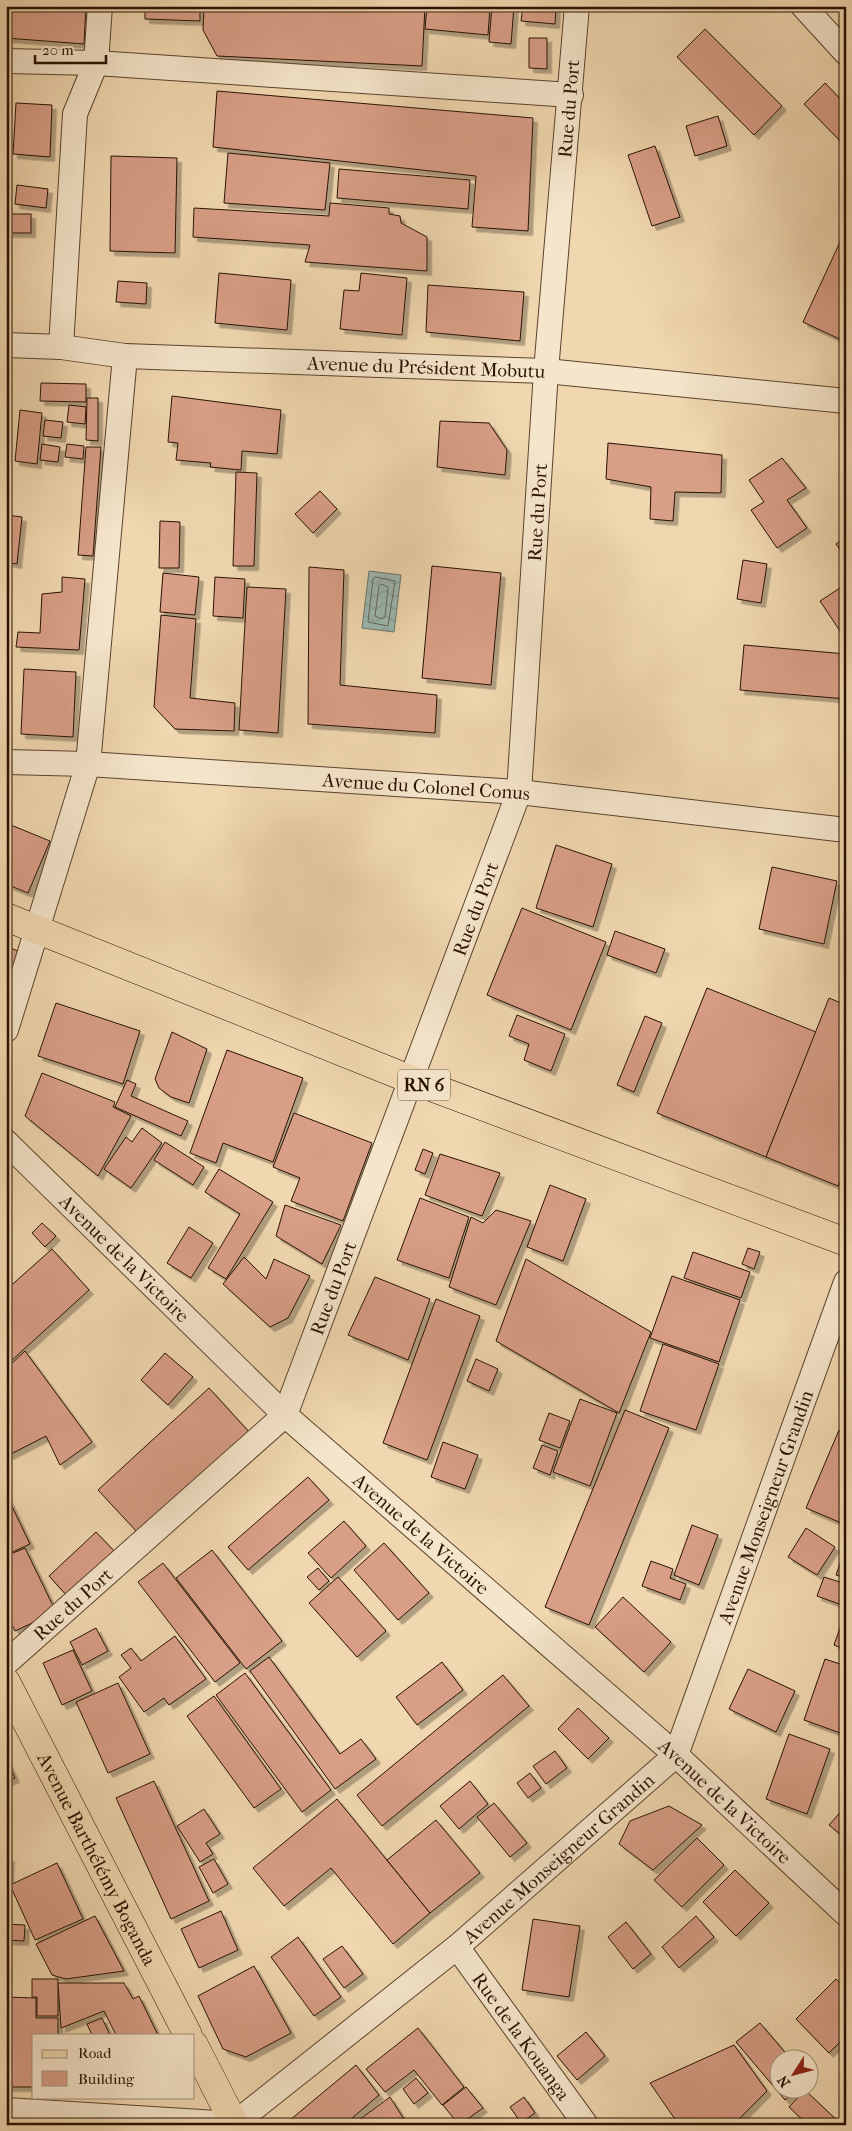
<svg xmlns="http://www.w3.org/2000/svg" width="852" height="2131" viewBox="0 0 852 2131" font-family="'IM FELL French Canon',serif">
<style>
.water{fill:url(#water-waves);stroke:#6d766c}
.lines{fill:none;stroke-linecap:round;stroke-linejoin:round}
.shore{stroke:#62655a;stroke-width:1}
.building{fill:#d89e86;stroke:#281202;filter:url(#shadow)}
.minor-casing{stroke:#5a432d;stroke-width:26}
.primary-casing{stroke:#281202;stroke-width:29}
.minor{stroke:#f5e5cb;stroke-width:24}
.primary{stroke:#f0d7af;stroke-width:28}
.labels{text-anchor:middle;stroke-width:4.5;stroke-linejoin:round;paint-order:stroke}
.shield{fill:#f5e5cb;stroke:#66513e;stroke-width:1}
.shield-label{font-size:18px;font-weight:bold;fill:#281202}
.street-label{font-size:19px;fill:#281202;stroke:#f5e5cb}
</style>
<defs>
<pattern id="water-waves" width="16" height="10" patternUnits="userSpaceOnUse" patternTransform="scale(1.25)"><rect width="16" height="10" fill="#9bb8b2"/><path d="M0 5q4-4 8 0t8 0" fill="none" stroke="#869d97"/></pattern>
<filter id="shadow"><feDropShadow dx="4.5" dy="4.5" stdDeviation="0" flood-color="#0004"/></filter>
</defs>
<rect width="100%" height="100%" fill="#f0d7af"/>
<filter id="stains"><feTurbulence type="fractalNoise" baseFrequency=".004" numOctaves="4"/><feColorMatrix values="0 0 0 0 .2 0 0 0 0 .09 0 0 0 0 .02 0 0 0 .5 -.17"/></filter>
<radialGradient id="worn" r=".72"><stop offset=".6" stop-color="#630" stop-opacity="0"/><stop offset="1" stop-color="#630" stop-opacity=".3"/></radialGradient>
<path class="water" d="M369 571 401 575 394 632 362 628Z"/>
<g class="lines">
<g class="shore">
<path d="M376 577 395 581 388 626 368 622 373 579Z"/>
<path d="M381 584 388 587 385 617 382 619 375 616 379 586Z"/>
</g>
</g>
<g class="building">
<path d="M6 6H86L84 44 6 38Z"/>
<path d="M145 6H200V21L145 19Z"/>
<path d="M204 6H425L422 66 217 56 203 30Z"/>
<path d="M427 6H490L488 35 425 29Z"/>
<path d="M492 6H514L511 44 489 42Z"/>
<path d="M523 6H556L555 24 521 21Z"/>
<path d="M705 29 782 106 754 135 677 57Z"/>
<path d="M529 38H547V69L529 68Z"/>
<path d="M825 83 846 105V147L804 104Z"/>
<path d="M217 91 533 118 528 231 472 227 476 176 213 147Z"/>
<path d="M16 103 52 105 50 157 13 154Z"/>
<path d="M718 116 727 146 695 156 686 126Z"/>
<path d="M655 146 680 217 652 226 628 155Z"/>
<path d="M228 153 330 163 325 210 224 203Z"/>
<path d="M111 156 177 158 175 253 110 251Z"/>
<path d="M339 169 470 180 468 209 337 198Z"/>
<path d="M17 185 48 189 46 208 15 204Z"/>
<path d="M330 203 389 208V214L400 216 401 223 427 237V271L305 262 310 245 193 237 194 208 329 216Z"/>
<rect x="6" y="214" width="25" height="19"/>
<path d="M846 229V342L803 322Z"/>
<path d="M219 273 291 280 287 330 215 323Z"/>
<path d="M361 273 407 278 402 335 340 329 344 290 359 291Z"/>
<path d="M118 281 147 283 146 304 116 302Z"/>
<path d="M428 285 524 292 520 341 426 332Z"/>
<path d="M41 383 86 384V402L40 401Z"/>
<path d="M172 396 281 410 277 454 242 451 241 470 210 467 211 463 176 460 178 443 168 442Z"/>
<path d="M87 398H98V441L86 440Z"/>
<path d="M69 405 86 407 85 424 67 422Z"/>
<path d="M20 410 42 413 37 464 15 461Z"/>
<path d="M845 416H846V445H842Z"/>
<path d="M45 420 63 422 61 438 43 436Z"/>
<path d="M440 421 489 423 507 450 505 475 437 467Z"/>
<path d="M608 443 722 455 721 493 675 492 673 521 650 519 651 487 606 479Z"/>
<path d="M42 444 60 447 58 462 40 460Z"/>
<path d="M67 444 84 446 83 459 65 457Z"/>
<path d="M86 447H101L93 556 78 555Z"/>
<path d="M782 458 806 488 787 500 807 528 777 548 751 510 764 502 749 480Z"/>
<path d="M236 472 257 473 254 566H233Z"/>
<path d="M320 491 337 509 313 533 295 514Z"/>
<path d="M6 515 22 517 17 564 6 562Z"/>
<path d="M160 521 180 522 179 568H159Z"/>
<path d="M846 537V558L836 544Z"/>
<path d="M743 560 767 564 761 603 737 599Z"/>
<path d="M432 566 501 573 491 685 422 678Z"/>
<path d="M309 567 344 570 340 685 437 695 435 733 308 724Z"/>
<path d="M163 573 199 577 195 615 160 612Z"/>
<path d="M62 577 85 579 79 650 16 647 18 632 40 633 42 594 62 592Z"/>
<path d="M215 577 245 579 243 618 213 616Z"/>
<path d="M846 584V640L820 601Z"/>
<path d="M247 587 286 589 278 733 239 730Z"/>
<path d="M161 615 196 619 190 698 235 703 234 731 175 729 154 707Z"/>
<path d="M744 645 846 654V699L740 690Z"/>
<path d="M24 669 76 672 73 737 21 734Z"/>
<path d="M6 823 50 841 28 893 6 884Z"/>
<path d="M556 845 612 864 593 927 536 908Z"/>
<path d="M772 867 837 881 824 944 759 929Z"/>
<path d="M522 908 606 942 571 1030 487 995Z"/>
<path d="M615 931 665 949 656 973 607 955Z"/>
<path d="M6 946 18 951 6 985Z"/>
<path d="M707 988 816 1032 766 1157 657 1113Z"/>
<path d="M829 998 846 1005V1168L838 1186 766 1157Z"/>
<path d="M56 1003 140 1031 123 1084 38 1056Z"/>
<path d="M517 1015 565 1034 551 1071 524 1060 529 1044 509 1036Z"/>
<path d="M645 1016 662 1023 634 1092 617 1085Z"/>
<path d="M172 1032 207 1049 189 1103 171 1097 159 1088 155 1079Z"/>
<path d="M227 1050 303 1078 273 1162 223 1143 216 1163 190 1153Z"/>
<path d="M42 1073 115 1102 113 1107 131 1116 98 1176 25 1116Z"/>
<path d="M127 1080 136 1084 131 1096 188 1121 181 1136 115 1107Z"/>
<path d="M294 1113 372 1143 343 1221 291 1201 300 1178 273 1167Z"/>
<path d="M142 1128 162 1143 131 1188 104 1169 126 1137 132 1142Z"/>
<path d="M165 1142 204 1167 193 1185 154 1160Z"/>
<path d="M423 1149 433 1153 425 1174 415 1170Z"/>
<path d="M440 1154 500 1173 482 1216 425 1195Z"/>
<path d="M219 1169 273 1202 226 1279 208 1268 240 1214 205 1192Z"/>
<path d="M550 1185 586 1199 563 1261 527 1247Z"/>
<path d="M420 1198 469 1217 449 1278 397 1260Z"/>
<path d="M285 1205 341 1225 322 1264 276 1236Z"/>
<path d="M496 1210 531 1221 496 1305 449 1287 471 1217 483 1223Z"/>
<path d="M42 1223 56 1236 45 1247 32 1233Z"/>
<path d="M189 1227 213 1243 191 1278 167 1263Z"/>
<path d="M748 1248 760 1252 754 1269 742 1264Z"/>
<path d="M52 1249 89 1290 11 1361 6 1356V1290Z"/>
<path d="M693 1252 750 1272 741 1298 684 1278Z"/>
<path d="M244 1257 266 1279 274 1259 310 1276 288 1318 270 1327 223 1284Z"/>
<path d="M526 1259 651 1332 619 1413 496 1341Z"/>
<path d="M672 1276 740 1300 719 1362 650 1338Z"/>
<path d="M375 1277 430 1299 408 1360 348 1335Z"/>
<path d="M436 1299 480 1316 427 1460 383 1443Z"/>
<path d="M663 1344 719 1364 696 1430 640 1411Z"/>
<path d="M25 1351 92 1442 60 1465 46 1436 9 1455 6 1449V1360L10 1365Z"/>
<path d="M165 1353 193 1377 168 1405 141 1380Z"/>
<path d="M476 1359 498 1369 489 1391 467 1381Z"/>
<path d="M209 1388 250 1433 139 1534 98 1490Z"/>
<path d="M580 1399 617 1413 590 1486 553 1472Z"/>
<path d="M625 1410 669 1428 589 1625 545 1607Z"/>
<path d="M549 1413 570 1421 560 1448 539 1440Z"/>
<path d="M839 1430 846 1432V1525L806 1508Z"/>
<path d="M443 1442 478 1455 465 1489 431 1477Z"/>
<path d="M542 1445 558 1451 550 1475 533 1468Z"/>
<path d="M308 1477 329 1500 248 1570 228 1547Z"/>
<path d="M6 1494 30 1544 6 1555Z"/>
<path d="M344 1521 366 1546 331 1578 308 1553Z"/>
<path d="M692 1525 718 1535 699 1585 674 1575Z"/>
<path d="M806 1528 835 1547 817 1575 788 1557Z"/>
<path d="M96 1532 116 1553 68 1597 49 1576Z"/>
<path d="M384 1543 429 1593 398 1620 354 1570Z"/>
<path d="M25 1548 56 1612 15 1631 6 1613V1556Z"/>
<path d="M212 1550 282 1641 246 1669 176 1578Z"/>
<path d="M843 1555 846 1556V1578L836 1575Z"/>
<path d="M651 1561 673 1569 670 1578 686 1584 680 1600 642 1586Z"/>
<path d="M163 1563 240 1663 215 1682 138 1582Z"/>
<path d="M318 1568 329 1581 319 1590 307 1577Z"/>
<path d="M338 1577 386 1631 357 1657 309 1603Z"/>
<path d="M824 1577 846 1584 842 1605 817 1596Z"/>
<path d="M623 1597 671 1642 644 1672 595 1627Z"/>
<path d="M846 1611V1650L834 1645Z"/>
<path d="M96 1628 108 1651 82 1665 70 1642Z"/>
<path d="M175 1636 206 1679 169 1705 164 1698 144 1712 119 1677 131 1668 121 1655 131 1648 141 1661Z"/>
<path d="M73 1650 92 1691 62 1705 43 1663Z"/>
<path d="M269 1657 340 1754 361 1739 376 1759 335 1789 250 1671Z"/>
<path d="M825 1659 846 1666V1726L843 1734 804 1720Z"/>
<path d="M442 1662 463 1690 417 1725 396 1697Z"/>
<path d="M748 1669 795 1691 776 1732 729 1709Z"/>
<path d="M245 1673 331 1790 302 1812 216 1695Z"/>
<path d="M503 1675 529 1706 382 1826 357 1795Z"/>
<path d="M118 1683 150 1754 108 1773 76 1702Z"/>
<path d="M214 1696 281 1789 254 1808 187 1716Z"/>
<path d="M578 1708 609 1738 588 1759 558 1729Z"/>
<path d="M789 1734 830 1749 807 1814 766 1799Z"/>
<path d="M555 1751 567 1768 546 1784 533 1766Z"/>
<path d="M6 1758 15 1778 6 1782Z"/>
<path d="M530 1773 541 1788 528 1798 517 1783Z"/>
<path d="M154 1781 209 1901 171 1919 116 1798Z"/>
<path d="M470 1781 488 1804 459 1829 440 1806Z"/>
<path d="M337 1799 430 1913 393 1944 331 1868 284 1906 253 1868Z"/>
<path d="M494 1803 527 1843 510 1857 477 1817Z"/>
<path d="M669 1806 702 1825 653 1870 619 1844 630 1821Z"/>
<path d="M846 1806V1839L829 1825Z"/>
<path d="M204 1809 220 1834 206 1843 213 1854 200 1862 177 1826Z"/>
<path d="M436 1820 480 1873 430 1913 387 1860Z"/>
<path d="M697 1838 724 1865 682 1907 654 1880Z"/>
<path d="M6 1856 10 1857 9 1882H6Z"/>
<path d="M214 1859 228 1884 213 1893 199 1867Z"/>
<path d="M57 1863 83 1919 35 1940 10 1885Z"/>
<path d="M735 1870 769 1903 736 1936 703 1902Z"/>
<path d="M221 1911 238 1950 199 1968 181 1929Z"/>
<path d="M95 1916 124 1971 66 1979 52 1975 36 1944Z"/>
<path d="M696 1916 714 1937 679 1968 662 1947Z"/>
<path d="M533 1919 580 1926 569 1997 522 1990Z"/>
<path d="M626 1922 651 1954 633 1969 608 1937Z"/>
<path d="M6 1924 25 1925 24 1941 6 1940Z"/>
<path d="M298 1937 341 1997 314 2016 271 1957Z"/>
<path d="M342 1946 363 1974 344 1988 323 1959Z"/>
<path d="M254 1966 291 2033 246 2057 223 2049 198 1996Z"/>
<path d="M32 1979H58V2016H37V1997H32Z"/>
<path d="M836 1979 846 1989V2036L829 2053 796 2019Z"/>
<path d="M58 1983H124L133 1999 139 1996 158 2035H116L104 2011 61 2028Z"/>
<path d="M6 1997 36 1998V2018H58V2035H34V2087H6Z"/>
<path d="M102 2018 110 2035H92L87 2024Z"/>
<path d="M760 2023 790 2058H780V2088H798L785 2100 736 2042Z"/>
<path d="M418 2028 464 2087 442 2105 414 2070 385 2092 366 2069Z"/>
<path d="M586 2032 605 2056 577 2080 557 2056Z"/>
<path d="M734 2045 767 2091 733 2125H679L650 2083Z"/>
<path d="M356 2065 379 2095 344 2125H284Z"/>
<path d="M416 2078 428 2093 414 2104 403 2089Z"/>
<path d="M466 2087 483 2108 459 2125 443 2105Z"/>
<path d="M805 2090 842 2125H808L789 2107Z"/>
<path d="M390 2097 407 2124 413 2120 415 2125H362L359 2120Z"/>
<path d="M524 2097 535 2113 521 2123 510 2107Z"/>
</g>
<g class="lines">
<defs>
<g id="minor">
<path d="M803 6 846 53"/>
<path d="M6 61 96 63 571 95"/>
<path id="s1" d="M6 345 61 347 125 356 546 371 846 401"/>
<path d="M61 347 75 114 96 63 100 6"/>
<path id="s2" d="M6 762 88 764 519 792 846 830"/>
<path d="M6 1030 88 764 125 356"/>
<path id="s3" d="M6 1142 285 1415 676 1755 846 1914"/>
<path id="s4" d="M6 1663 285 1415 519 792 546 371 577 6"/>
<path id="s5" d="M457 1947 586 2125"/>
<path id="s6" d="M6 2110 234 2124 457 1947 676 1755 846 1282"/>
</g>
<g id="primary">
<path d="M6 917 412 1080 846 1242"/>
<path id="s7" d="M6 1682 188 2035"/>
<path d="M194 2045 235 2125"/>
</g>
</defs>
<use href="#minor" class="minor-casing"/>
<use href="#primary" class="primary-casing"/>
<use href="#minor" class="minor"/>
<use href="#primary" class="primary"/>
</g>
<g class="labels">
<rect class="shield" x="398" y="1069.5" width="52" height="31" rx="4"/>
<g class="shield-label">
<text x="424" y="1091">RN 6</text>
</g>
<g class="street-label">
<text dy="7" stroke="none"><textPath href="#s4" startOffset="1724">Rue du Port</textPath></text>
<text dy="7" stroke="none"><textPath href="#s1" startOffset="421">Avenue du Président Mobutu</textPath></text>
<text dy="7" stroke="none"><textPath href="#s4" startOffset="1319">Rue du Port</textPath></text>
<text dy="7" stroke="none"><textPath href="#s2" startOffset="421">Avenue du Colonel Conus</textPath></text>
<text dy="7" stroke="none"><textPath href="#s4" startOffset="914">Rue du Port</textPath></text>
<text dy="7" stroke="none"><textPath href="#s3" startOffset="166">Avenue de la Victoire</textPath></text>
<text dy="7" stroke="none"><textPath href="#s4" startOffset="509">Rue du Port</textPath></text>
<text dy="7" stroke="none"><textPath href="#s6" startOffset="1068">Avenue Monseigneur Grandin</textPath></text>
<text dy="7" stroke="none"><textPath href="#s3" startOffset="571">Avenue de la Victoire</textPath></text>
<text dy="7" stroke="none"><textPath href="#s4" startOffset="89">Rue du Port</textPath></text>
<text dy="7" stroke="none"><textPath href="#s3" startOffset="976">Avenue de la Victoire</textPath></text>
<text dy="7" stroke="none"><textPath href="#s7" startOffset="199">Avenue Barthélémy Boganda</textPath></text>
<text dy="7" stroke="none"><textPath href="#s6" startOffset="648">Avenue Monseigneur Grandin</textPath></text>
<text dy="7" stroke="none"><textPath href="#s5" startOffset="110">Rue de la Kouanga</textPath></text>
</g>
</g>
<rect width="852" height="2131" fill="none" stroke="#f0d7af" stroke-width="25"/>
<rect x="8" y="8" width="837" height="2116" fill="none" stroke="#281202" stroke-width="2.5"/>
<rect x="12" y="12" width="827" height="2106" fill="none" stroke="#281202"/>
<rect x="32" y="2034" width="162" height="65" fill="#f5e5cb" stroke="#a3917b"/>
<rect x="42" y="2050" width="25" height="8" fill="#f0d7af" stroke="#a3917b"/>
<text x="78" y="2058" font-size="15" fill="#281202">Road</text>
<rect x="42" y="2071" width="25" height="15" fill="#d89e86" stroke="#a3917b"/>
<text x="78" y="2084" font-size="15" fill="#281202">Building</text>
<g transform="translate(794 2074) rotate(234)"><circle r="24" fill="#f5e5cb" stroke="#a3917b"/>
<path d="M0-4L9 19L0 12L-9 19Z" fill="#8f2418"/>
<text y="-8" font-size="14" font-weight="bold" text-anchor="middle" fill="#281202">N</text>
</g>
<path d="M35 55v8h71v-8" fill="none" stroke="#281202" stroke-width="2.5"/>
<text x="42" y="55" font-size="15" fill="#281202" stroke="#f5e5cb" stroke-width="4" paint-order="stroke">20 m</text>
<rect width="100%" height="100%" filter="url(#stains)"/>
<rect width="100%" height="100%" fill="url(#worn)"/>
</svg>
